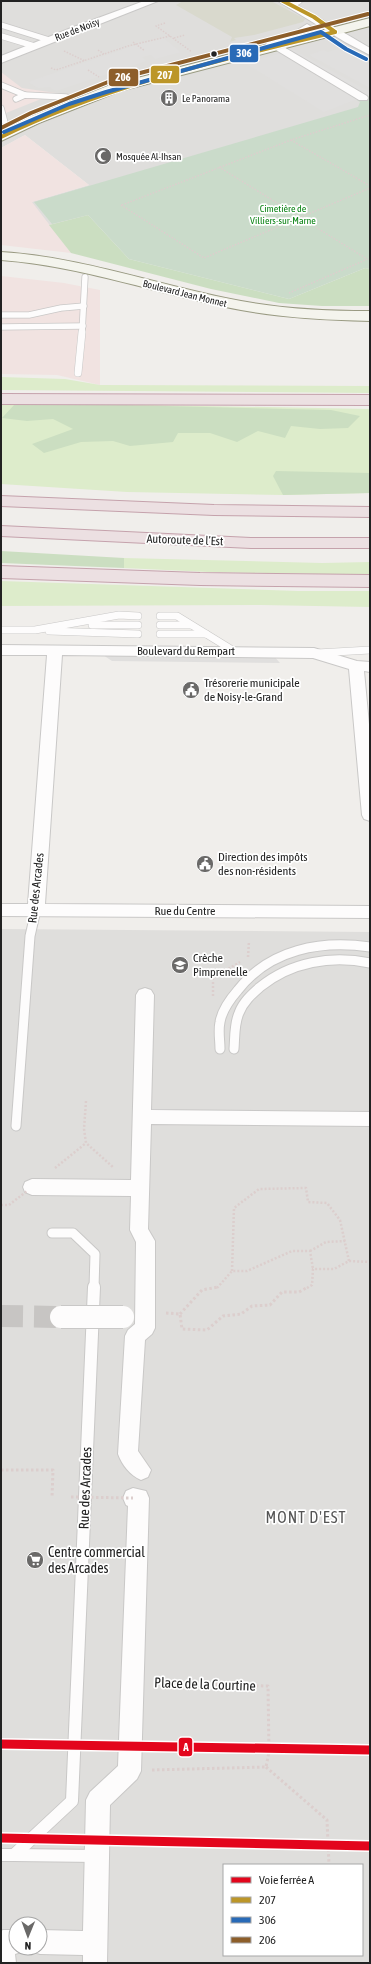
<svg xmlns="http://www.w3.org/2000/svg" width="371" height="1964" viewBox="0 0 371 1964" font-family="'Asap Condensed',sans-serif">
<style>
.residential{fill:#dfdedc;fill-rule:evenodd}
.commercial{fill:#f1e3e1}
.construction{fill:#d9d9cd}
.grass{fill:#ddeccb}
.forest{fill:#cbdec1}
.cemetery{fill:#cadbca}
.parking{fill:#e0dfde}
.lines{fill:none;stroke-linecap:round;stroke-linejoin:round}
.street-tunnel{stroke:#c7c5c3;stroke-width:22;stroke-dasharray:22 11;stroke-linecap:butt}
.lane-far3-casing{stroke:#c9c8c7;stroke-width:7}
.lane-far2-casing{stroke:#c9c8c7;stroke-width:8}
.lane-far1-casing{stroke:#c9c8c7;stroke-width:11}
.lane-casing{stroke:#c9c8c7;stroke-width:14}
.street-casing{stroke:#c9c8c7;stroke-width:2}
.secondary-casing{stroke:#999a82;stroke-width:2}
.highway-casing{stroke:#c5a2ac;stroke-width:2}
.path-far2{stroke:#dccecd;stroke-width:1.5;stroke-dasharray:1.5 1.5;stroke-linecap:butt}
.path-far1{stroke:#dccecd;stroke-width:2.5;stroke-dasharray:2 2;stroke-linecap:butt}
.path{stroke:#dccecd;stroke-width:3;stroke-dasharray:2.5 2.5;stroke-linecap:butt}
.lane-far3{stroke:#fdfcfc;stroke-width:5.5}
.lane-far2{stroke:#fdfcfc;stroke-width:7}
.lane-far1{stroke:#fdfcfc;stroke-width:9}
.lane{stroke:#fdfcfc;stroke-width:12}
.street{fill:#fdfcfc;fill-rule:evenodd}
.secondary{fill:#f4f4ed;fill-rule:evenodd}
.highway{fill:#ece0e2;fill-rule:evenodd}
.street-bridge-casing{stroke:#c9c8c7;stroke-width:24;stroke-linecap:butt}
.path-bridge-far1{stroke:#dccecd;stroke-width:2.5;stroke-dasharray:2 2;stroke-linecap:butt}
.path-bridge{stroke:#dccecd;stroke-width:3;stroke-dasharray:2.5 2.5;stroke-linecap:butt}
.street-bridge{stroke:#fdfcfc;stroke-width:22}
.bus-1-casing{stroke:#fff;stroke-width:6}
.bus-2-casing{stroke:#fff;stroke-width:6}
.bus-3-casing{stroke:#fff;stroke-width:6}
.bus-1{stroke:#bc9628;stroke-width:4}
.bus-2{stroke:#286ab7;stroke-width:4}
.bus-3{stroke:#8d5e2a;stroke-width:4}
.rail-1-casing{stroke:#fff;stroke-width:12}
.rail-1{stroke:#e3051c;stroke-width:9}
.bus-dot{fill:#222;stroke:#fff;stroke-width:1.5}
.labels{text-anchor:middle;stroke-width:3.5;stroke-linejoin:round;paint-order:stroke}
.far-street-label{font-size:10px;fill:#222;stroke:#fff}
.far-poi-label{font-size:10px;fill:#222;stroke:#fff;text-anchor:start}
.far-park-label{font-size:10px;fill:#0c8416;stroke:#fff}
.street-label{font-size:12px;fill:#222;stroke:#fff}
.poi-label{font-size:12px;fill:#222;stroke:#fff;text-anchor:start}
.near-street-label{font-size:14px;fill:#222;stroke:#fff}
.near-poi-label{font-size:14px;fill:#222;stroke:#fff;text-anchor:start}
.near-neighbourhood-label{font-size:16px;letter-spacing:1px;fill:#555;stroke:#fff}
.line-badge{stroke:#fff;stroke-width:1.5}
.badge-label{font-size:11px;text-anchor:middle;font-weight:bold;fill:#fff}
</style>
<rect width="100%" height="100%" fill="#f0eeeb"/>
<g class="residential">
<path d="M1 1H370V269L88 215 49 225 31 202 89 185 25 135 1 148Z"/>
<path d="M1 929 370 932V1963H1ZM224 1865H362V1955H224ZM16 1924H40V1948H16Z"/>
</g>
<g class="commercial">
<path d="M1 72 22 88 56 93 1 115Z"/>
<path d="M25 135 89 185 32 202 71 253 1 245V148Z"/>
<path d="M1 276 64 283 100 290V385L57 375 1 374Z"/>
</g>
<path class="construction" d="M183 1H271L305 19 303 22 254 35 234 38 236 40 230 42 232 37 176 5Z"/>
<g class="grass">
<path d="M1 377 65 379 100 385 370 386V393L1 390Z"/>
<path d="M43 403 370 409V493L283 495 127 492 1 484V405Z"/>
<path d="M124 558 322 563 370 562V575L208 572 124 568Z"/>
<path d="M1 581 298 591H370V607L261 605 1 606Z"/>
</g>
<g class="forest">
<path d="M88 215 129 259 289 299 365 268 370 269V306H322L279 303 211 289 71 253 49 225Z"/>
<path d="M43 403 331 410 360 416 348 428 320 429 291 426 285 438 258 431 237 442 210 433H178L173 442 130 446 113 441 81 442 44 453 32 444 73 429 53 419 27 421 2 418 14 405Z"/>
<path d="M276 471 370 473V493L283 495 273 476Z"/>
<path d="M1 551 124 558V568L1 563Z"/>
</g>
<path class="cemetery" d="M369 96 370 269 365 268 289 299 129 259 88 215 52 224 34 202 358 107 360 102 357 100Z"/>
<g class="parking">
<path d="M164 38 181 52 155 59 150 55 142 57 146 61 56 91 49 87 38 88 28 82 136 45Z"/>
<path d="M351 47 370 57V88L309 55 323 50 328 52 340 48Z"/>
<path d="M294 50 370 92V94L324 112 245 63Z"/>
<path d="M103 655H273L280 663 112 661Z"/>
</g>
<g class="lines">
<path class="street-tunnel" d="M1 1316 61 1317"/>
<defs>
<g id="lane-far3">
<path d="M292 5 299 1"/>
<path d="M1 25 49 40"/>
<path d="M1 36 34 46"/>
<path d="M1 85 25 95"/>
<path d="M16 99 25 95 66 97"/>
<path d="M1 108 5 123"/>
<path d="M1 315H29L61 308 84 306"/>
<path d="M1 327 83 326"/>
<path d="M82 333 85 277"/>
</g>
<g id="lane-far2">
<path d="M78 373 82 332"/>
<path d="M160 616H177L234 651"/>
<path d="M92 625H138"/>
<path d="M160 625H190"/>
<path d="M1 630H35L119 615 138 616"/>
<path d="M49 631 138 634"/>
<path d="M160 634H206"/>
<path d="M317 653 370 650"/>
</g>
<g id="lane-far1">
<path d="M220 1049C220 1040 218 1031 220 1022 222 1010 231 998 238 990 270 949 321 940 370 947"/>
<path d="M234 1049C235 1037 234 1024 239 1013 243 1002 252 994 260 987 291 962 331 955 370 963"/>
<path d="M16 1126 30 936 36 910"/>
<path d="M52 1233H73L95 1254 94 1288"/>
</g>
<g id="lane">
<path d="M1 1855H14L72 1801 94 1287"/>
<path d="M14 1855 97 1856"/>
</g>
<g id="street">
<path d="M144 1H158L1 63V56L71 28Z"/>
<path d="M278 1H290L370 48V55L345 42Z"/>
<path d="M307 24 312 27 297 38 277 43 367 96 368 98 367 100H359L266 44 270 39 291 34Z"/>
<path d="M1 645 314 648 357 661 370 662V672L364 671 370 735V821L364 819 362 815 349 669 313 658 62 655 45 904 370 906V918L1 916V904H28L47 655H1Z"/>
<path d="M145 988 151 990 154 995 151 1110 370 1112V1126L151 1124 148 1229 155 1241V1328L152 1334 145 1340 138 1451 151 1470 148 1477 141 1480C130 1475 122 1465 118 1454L125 1336 128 1330 135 1324 136 1242 130 1230 131 1196 32 1195 25 1192 23 1187 25 1182 32 1179 131 1180 136 995 139 990Z"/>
<path d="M133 1488 146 1491 149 1498 141 1771 137 1779 110 1805 107 1963H83V1955L40 1954 31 1951 30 1948H40V1930L83 1931 86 1800 90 1792 118 1766 128 1506 126 1505 123 1498 126 1491Z"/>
<path d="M3 1930H16V1948H26L25 1951 15 1954 16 1963H1V1931Z"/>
</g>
<g id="secondary">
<path d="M370 18V26L120 91 39 123 1 141V132L29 117 110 85Z"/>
<path d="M1 252C83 257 160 286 241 301 283 309 327 311 370 311V321C327 320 283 318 241 310 160 295 83 266 1 260Z"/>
</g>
<g id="highway">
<path d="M1 394 370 395V405L1 404Z"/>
<path d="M1 496 214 505 370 507V517L214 515 1 506Z"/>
<path d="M1 526 251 538H370V548H251L1 536Z"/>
<path d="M1 566 200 573 370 575V587L200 585 1 578Z"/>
</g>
</defs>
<use href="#lane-far3" class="lane-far3-casing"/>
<use href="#lane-far2" class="lane-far2-casing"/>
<use href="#lane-far1" class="lane-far1-casing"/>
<use href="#lane" class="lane-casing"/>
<use href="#street" class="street-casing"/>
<use href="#secondary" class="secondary-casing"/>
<use href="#highway" class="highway-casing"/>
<g class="path-far2">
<path d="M165 23 156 26 192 52"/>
<path d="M174 38 185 35"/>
<path d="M133 42 145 51"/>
<path d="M98 50 104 54"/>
<path d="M64 51 85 61"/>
<path d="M51 68 56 70 128 46 170 36"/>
<path d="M88 70 99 77"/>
<path d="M291 140 370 186"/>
<path d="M219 167 367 259"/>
<path d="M121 205 204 258 370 188"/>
<path d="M122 205 291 140 370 115"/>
<path d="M289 293 370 258"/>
</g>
<g class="path-far1">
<path d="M248 957 249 941"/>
<path d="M213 996V978L240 962"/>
<path d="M86 1101 84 1129 86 1143 114 1168"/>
<path d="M55 1168 86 1143"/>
<path d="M310 1251 326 1242 345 1241"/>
<path d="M232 1271 234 1208 259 1189 306 1188 308 1202 327 1203 340 1220 349 1261"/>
<path d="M217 1288 232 1271H247L292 1251H310L313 1269"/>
<path d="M307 1288 312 1285 313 1269H334L349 1261 370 1262"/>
</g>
<g class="path">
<path d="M166 1313 180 1314 182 1329 207 1330 223 1316 241 1314 252 1306 270 1305 282 1292H299L308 1287"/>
<path d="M180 1314 202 1290 218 1287"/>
<path d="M1 1470H53L52 1497"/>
<path d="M266 1767 327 1820 329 1865"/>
<path d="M152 1770 266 1767 269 1752 268 1686 155 1683"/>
</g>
<use href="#lane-far3" class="lane-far3"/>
<use href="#lane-far2" class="lane-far2"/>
<use href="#lane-far1" class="lane-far1"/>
<use href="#lane" class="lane"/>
<use href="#street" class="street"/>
<use href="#secondary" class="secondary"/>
<use href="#highway" class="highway"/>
<defs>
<path id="street-bridge" d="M61 1317H123"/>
</defs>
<use href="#street-bridge" class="street-bridge-casing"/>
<path class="path-bridge-far1" d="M1 1205H9L27 1191"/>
<path class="path-bridge" d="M71 1497 133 1498"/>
<use href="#street-bridge" class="street-bridge"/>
<defs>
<g id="bus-1">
<path d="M283 1 314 17 335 32"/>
<path d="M1 137C107 85 221 60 335 32"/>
</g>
<path id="bus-2" d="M4 132 69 104 106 92 321 32 346 49 366 59"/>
<path id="bus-3" d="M1 128 31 113 113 80 368 14"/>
</defs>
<use href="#bus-1" class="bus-1-casing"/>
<use href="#bus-2" class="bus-2-casing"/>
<use href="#bus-3" class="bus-3-casing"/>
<use href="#bus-1" class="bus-1"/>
<use href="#bus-2" class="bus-2"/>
<use href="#bus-3" class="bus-3"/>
<defs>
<g id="rail-1">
<path d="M1 1744 370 1750"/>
<path d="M1 1838 370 1846"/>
</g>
</defs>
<use href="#rail-1" class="rail-1-casing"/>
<use href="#rail-1" class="rail-1"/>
</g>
<defs>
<symbol id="building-disc" viewBox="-11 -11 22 22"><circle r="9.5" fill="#6a6968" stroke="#fff"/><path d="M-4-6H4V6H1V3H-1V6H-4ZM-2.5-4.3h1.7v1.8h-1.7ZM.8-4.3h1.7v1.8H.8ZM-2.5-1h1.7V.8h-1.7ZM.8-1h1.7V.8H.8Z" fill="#fff"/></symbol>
<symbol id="mosque-disc" viewBox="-11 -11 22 22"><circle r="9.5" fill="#6a6968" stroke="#fff"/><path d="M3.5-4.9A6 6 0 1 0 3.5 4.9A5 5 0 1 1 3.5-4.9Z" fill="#fff"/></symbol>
<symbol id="civic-disc" viewBox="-11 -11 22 22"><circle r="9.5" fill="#6a6968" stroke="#fff"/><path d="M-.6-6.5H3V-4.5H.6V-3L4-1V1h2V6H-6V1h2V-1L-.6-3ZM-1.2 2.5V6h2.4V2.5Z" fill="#fff"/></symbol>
<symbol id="school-disc" viewBox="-11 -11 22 22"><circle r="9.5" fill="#6a6968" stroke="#fff"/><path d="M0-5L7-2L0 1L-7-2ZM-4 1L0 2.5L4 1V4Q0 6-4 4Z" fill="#fff"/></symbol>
<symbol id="supermarket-disc" viewBox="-11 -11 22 22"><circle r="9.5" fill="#6a6968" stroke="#fff"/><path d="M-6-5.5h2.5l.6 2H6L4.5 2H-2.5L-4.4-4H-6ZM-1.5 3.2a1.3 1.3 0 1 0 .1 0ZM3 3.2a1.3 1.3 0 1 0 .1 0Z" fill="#fff"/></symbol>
</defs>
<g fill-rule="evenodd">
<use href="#building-disc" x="159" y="88" width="20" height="20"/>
<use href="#mosque-disc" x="93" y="146" width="20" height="20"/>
<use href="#civic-disc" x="181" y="680" width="20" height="20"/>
<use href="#civic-disc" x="195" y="854" width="20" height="20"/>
<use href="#school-disc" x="170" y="955" width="20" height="20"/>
<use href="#supermarket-disc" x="25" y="1550" width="20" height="20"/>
</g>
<circle class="bus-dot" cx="214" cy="54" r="3.5"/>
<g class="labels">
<g class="far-street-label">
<text transform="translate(77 29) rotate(-21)" y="4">Rue de Noisy</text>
<text transform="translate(185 293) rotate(14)" y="4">Boulevard Jean Monnet</text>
</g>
<g class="far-poi-label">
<text x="182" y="102">Le Panorama</text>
<text x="116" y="160">Mosquée Al-Ihsan</text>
</g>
<g class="far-park-label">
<text x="283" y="212">Cimetière de<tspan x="283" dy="12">Villiers-sur-Marne</tspan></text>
</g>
<g class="street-label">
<text transform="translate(185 540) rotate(2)" y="4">Autoroute de l’Est</text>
<text x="186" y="655">Boulevard du Rempart</text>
<text transform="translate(36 888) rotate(-84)" y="4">Rue des Arcades</text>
<text x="185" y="915">Rue du Centre</text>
</g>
<g class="poi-label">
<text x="204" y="687">Trésorerie municipale<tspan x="204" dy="14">de Noisy-le-Grand</tspan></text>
<text x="218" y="861">Direction des impôts<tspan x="218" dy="14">des non-résidents</tspan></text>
<text x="193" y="962">Crèche<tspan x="193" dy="14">Pimprenelle</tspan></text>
</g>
<g class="near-street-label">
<text transform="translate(85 1488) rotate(-88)" y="5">Rue des Arcades</text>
<text transform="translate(205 1684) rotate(2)" y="5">Place de la Courtine</text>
</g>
<g class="near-poi-label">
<text x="48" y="1557">Centre commercial<tspan x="48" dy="16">des Arcades</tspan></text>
</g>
<g class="near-neighbourhood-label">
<text x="306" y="1523">MONT D'EST</text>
</g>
</g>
<g class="line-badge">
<rect x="229" y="44" width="30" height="19" rx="4" fill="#286ab7"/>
<rect x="150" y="65" width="30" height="19" rx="4" fill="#bc9628"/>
<rect x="108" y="68" width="31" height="19" rx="4" fill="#8d5e2a"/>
<rect x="178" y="1737" width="15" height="20" rx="4" fill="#e3051c"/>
</g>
<g class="badge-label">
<text x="244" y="57">306</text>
<text x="165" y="79">207</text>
<text x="123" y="81">206</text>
<text x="186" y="1751">A</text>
</g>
<rect width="371" height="1964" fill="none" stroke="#222222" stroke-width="4"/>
<rect x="223" y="1864" width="140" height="92" fill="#ffffff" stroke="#a7a7a7"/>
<rect x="231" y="1877" width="20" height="6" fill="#e3051c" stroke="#a7a7a7"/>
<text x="259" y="1884" font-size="12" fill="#222222">Voie ferrée A</text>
<rect x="231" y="1897" width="20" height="6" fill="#bc9628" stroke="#a7a7a7"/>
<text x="259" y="1904" font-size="12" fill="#222222">207</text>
<rect x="231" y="1917" width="20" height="6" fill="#286ab7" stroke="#a7a7a7"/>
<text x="259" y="1924" font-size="12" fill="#222222">306</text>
<rect x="231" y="1937" width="20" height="6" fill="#8d5e2a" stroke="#a7a7a7"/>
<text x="259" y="1944" font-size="12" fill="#222222">206</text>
<g transform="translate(28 1936) rotate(181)"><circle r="19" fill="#ffffff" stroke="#a7a7a7"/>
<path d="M0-3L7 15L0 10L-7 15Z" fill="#6a6968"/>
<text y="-6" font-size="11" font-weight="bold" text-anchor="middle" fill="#222222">N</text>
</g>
</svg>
